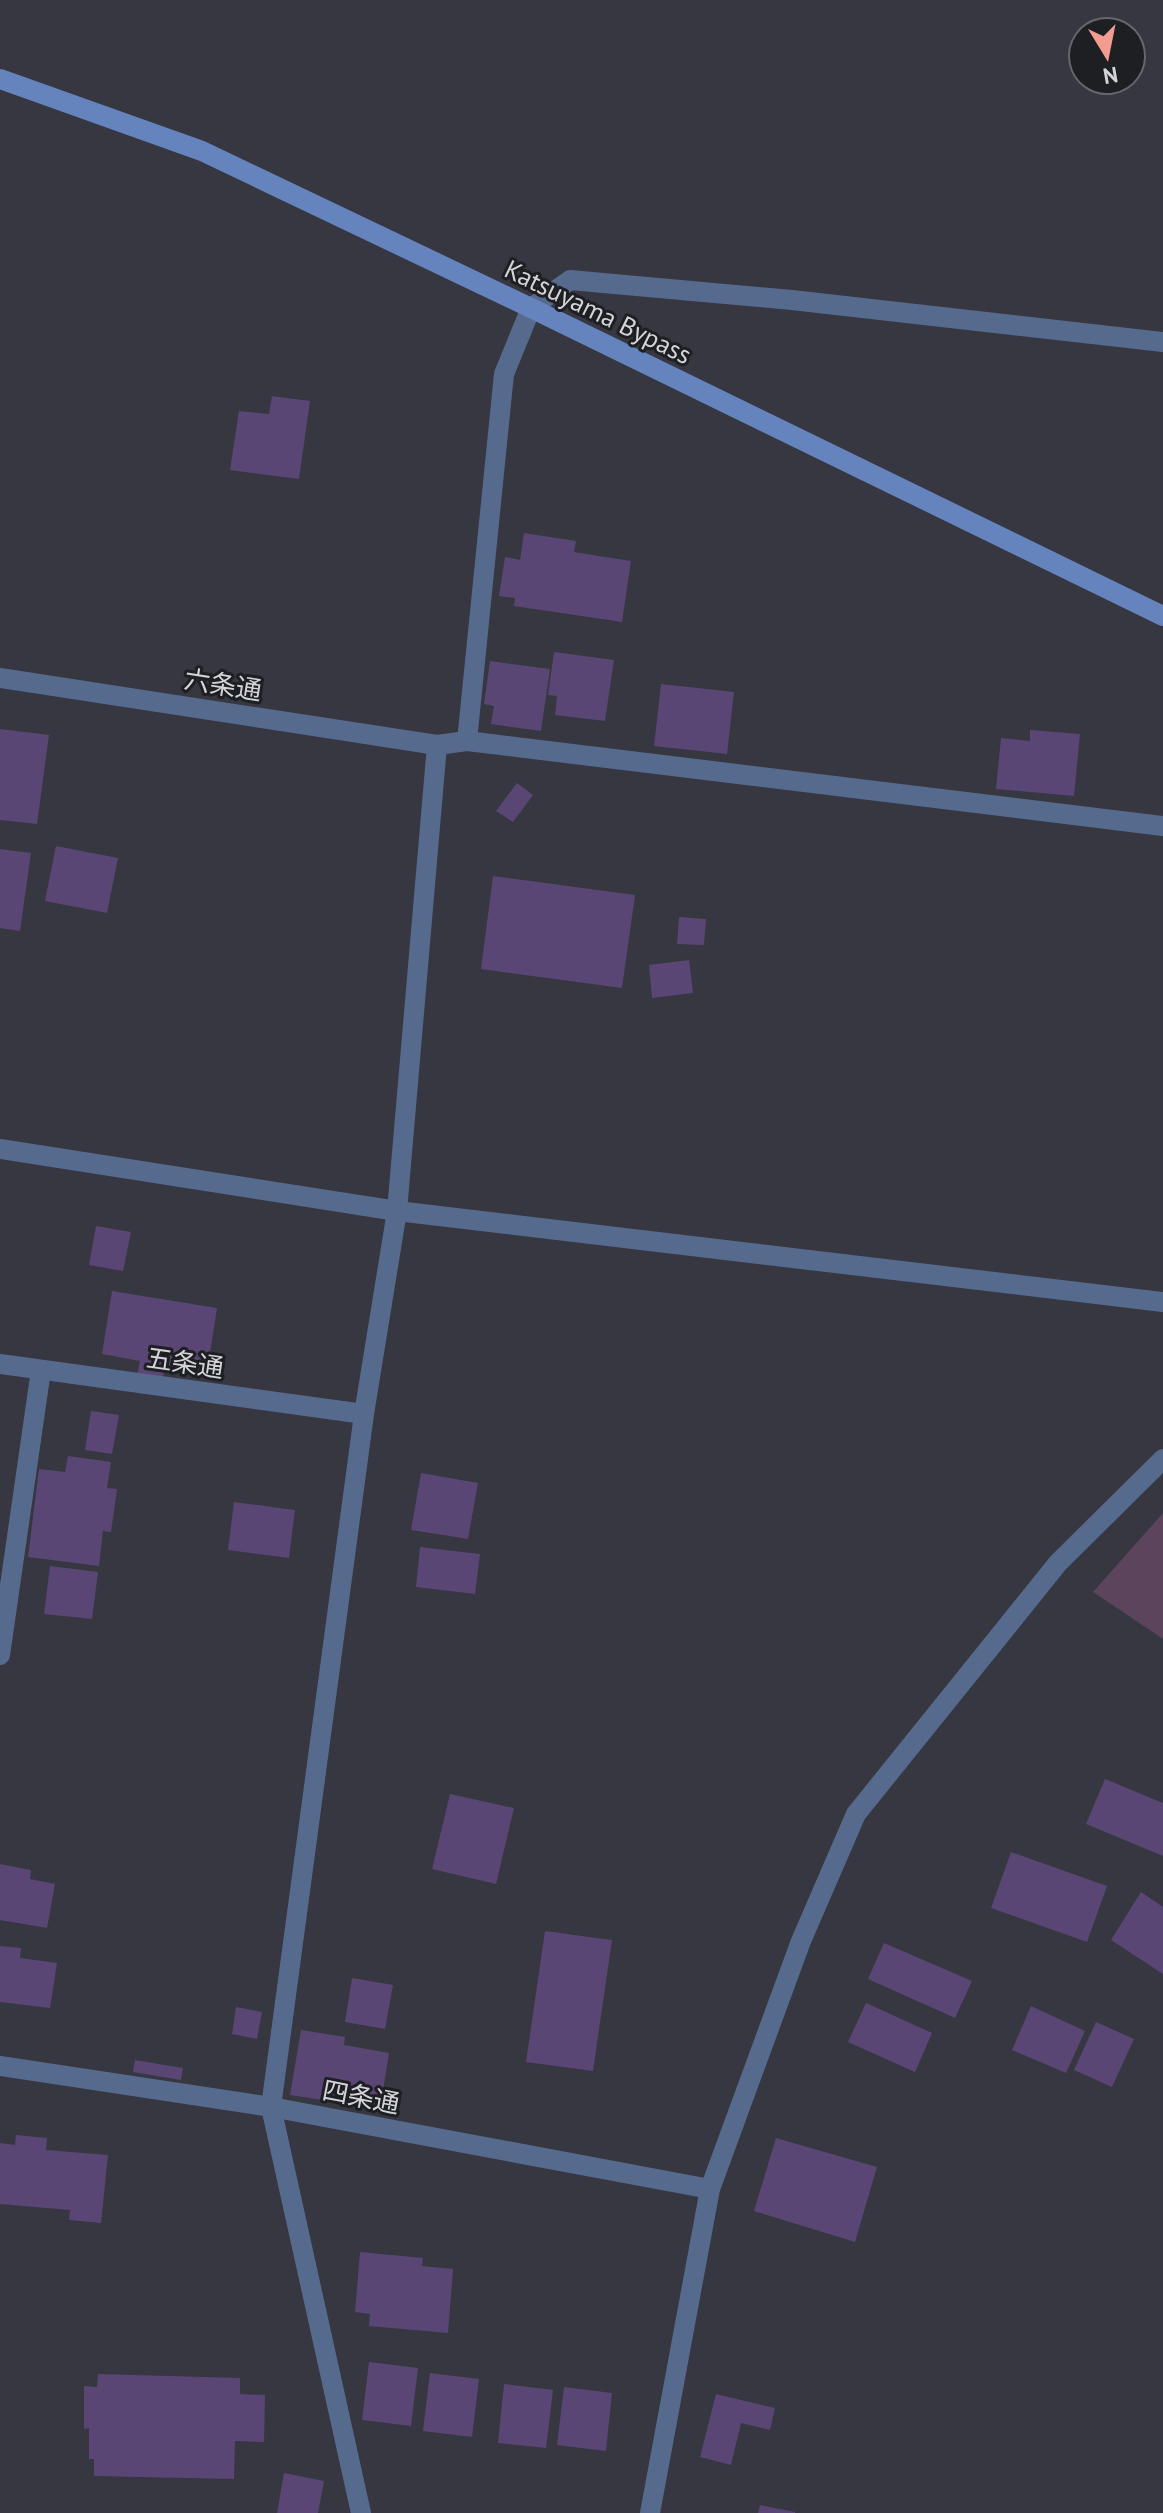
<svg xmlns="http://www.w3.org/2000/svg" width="1163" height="2513" viewBox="0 0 1163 2513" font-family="'PT Sans','Noto Sans JP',sans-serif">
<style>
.green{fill:#5b445c}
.building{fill:#5a4674}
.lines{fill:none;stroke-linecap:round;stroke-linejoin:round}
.minor{stroke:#566a8e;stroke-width:20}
.tertiary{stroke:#566a8e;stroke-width:20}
.secondary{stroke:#6584bd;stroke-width:20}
.labels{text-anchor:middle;stroke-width:6;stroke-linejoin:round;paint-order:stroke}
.street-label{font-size:26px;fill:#d3d3d9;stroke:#1e1f23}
</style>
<rect width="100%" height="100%" fill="#363740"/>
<path class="green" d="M1163 1513V1639L1093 1592Z"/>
<g class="building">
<path d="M272 396 310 401 299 479 230 470 239 411 269 414Z"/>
<path d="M524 533 576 541 574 552 631 561 622 622 514 606 515 598 499 596 505 557 520 560Z"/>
<path d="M554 652 614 660 605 721 555 715 557 696 548 695Z"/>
<path d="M490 661 550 669 541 731 491 724 494 706 484 704Z"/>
<path d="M661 684 734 692 727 754 654 746Z"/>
<path d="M0 729 49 735 37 824 0 820Z"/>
<path d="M1030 730 1080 734 1074 796 996 789 1001 738 1030 741Z"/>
<path d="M517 783 533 795 513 822 496 811Z"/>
<path d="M56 846 118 858 107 913 45 901Z"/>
<path d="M0 849 31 853 20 931 0 928Z"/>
<path d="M493 876 635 895 622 988 481 969Z"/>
<path d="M679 917 706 919 704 945 677 944Z"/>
<path d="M689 960 693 993 652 998 649 965Z"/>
<path d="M96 1226 131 1232 123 1271 89 1265Z"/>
<path d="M112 1291 217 1308 207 1372 165 1365 163 1380 137 1375 140 1361 102 1354Z"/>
<path d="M91 1411 119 1415 112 1454 85 1450Z"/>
<path d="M68 1456 111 1462 107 1488 117 1489 111 1532 103 1531 99 1566 28 1557 39 1469 65 1472Z"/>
<path d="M421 1473 478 1483 468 1539 411 1530Z"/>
<path d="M234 1502 295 1510 289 1558 228 1550Z"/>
<path d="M420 1547 480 1554 475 1594 416 1587Z"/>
<path d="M50 1566 98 1572 92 1619 44 1614Z"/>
<path d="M1105 1779 1163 1803V1856L1086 1824Z"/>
<path d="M450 1794 514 1808 496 1884 432 1869Z"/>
<path d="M1011 1852 1107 1886 1087 1942 991 1908Z"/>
<path d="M0 1864 31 1870 30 1879 55 1884 47 1928 0 1920Z"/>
<path d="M1141 1892 1163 1907V1974L1111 1940Z"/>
<path d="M545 1931 612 1940 593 2071 526 2062Z"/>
<path d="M884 1943 972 1981 955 2018 868 1979Z"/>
<path d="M0 1946 21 1948 20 1958 57 1963 50 2008 0 2002Z"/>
<path d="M352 1978 393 1985 385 2029 345 2022Z"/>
<path d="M866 2003 932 2033 915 2072 848 2042Z"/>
<path d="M1031 2006 1085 2031 1066 2073 1012 2050Z"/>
<path d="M236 2007 262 2012 257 2039 232 2034Z"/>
<path d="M1096 2022 1134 2039 1112 2087 1074 2070Z"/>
<path d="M301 2030 345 2037 344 2045 389 2053 380 2109 290 2095Z"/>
<path d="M135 2060 183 2068 181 2080 133 2072Z"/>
<path d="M16 2135 47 2138 46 2150 108 2155 101 2223 69 2220 70 2210 0 2204V2143L15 2145Z"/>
<path d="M776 2138 877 2167 855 2242 754 2211Z"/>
<path d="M360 2252 423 2258 422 2266 453 2269 448 2333 369 2326 370 2314 355 2312Z"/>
<path d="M369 2362 418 2368 411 2426 362 2420Z"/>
<path d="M430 2373 479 2379 472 2437 423 2431Z"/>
<path d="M98 2374 240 2378V2394L265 2395 264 2442 235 2441 234 2479 94 2476V2459H89V2428L84 2429V2386L97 2387Z"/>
<path d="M504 2384 553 2390 546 2448 498 2443Z"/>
<path d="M564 2387 612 2393 606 2451 557 2445Z"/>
<path d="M716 2394 775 2408 770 2430 741 2423 731 2465 700 2457Z"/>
<path d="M284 2473 324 2481 318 2513H277Z"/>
<path d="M760 2505 795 2512V2513H758Z"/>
</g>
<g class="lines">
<g class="minor">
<path d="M0 678 437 745 467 741 1163 826"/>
<path d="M467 741 504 374 531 308 570 280 792 300 1163 342"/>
<path d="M0 1149 397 1211 1163 1302"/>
<path d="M0 1364 364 1414"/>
<path d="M0 1655 41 1370"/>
<path d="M0 2066 271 2107 710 2189"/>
<path d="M361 2513 271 2107 364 1414 397 1211 437 745"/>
</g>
<path class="tertiary" d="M650 2513 710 2189 801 1941 856 1814 1058 1563 1163 1459"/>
<path class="secondary" d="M0 79 202 151 531 308 1163 616"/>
</g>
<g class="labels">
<g class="street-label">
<text transform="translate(598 312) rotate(26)" y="9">Katsuyama Bypass</text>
<text transform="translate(223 685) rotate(9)" y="9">六条通</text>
<text transform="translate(185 1363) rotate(8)" y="9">五条通</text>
<text transform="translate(361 2097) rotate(11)" y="9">四条通</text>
</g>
</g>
<g transform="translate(1107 56) rotate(170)"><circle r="38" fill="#1e1f23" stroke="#66676c" stroke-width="2"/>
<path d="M0-6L14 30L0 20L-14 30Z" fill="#f59c90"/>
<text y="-12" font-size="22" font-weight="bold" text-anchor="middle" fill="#d3d3d9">N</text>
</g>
</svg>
